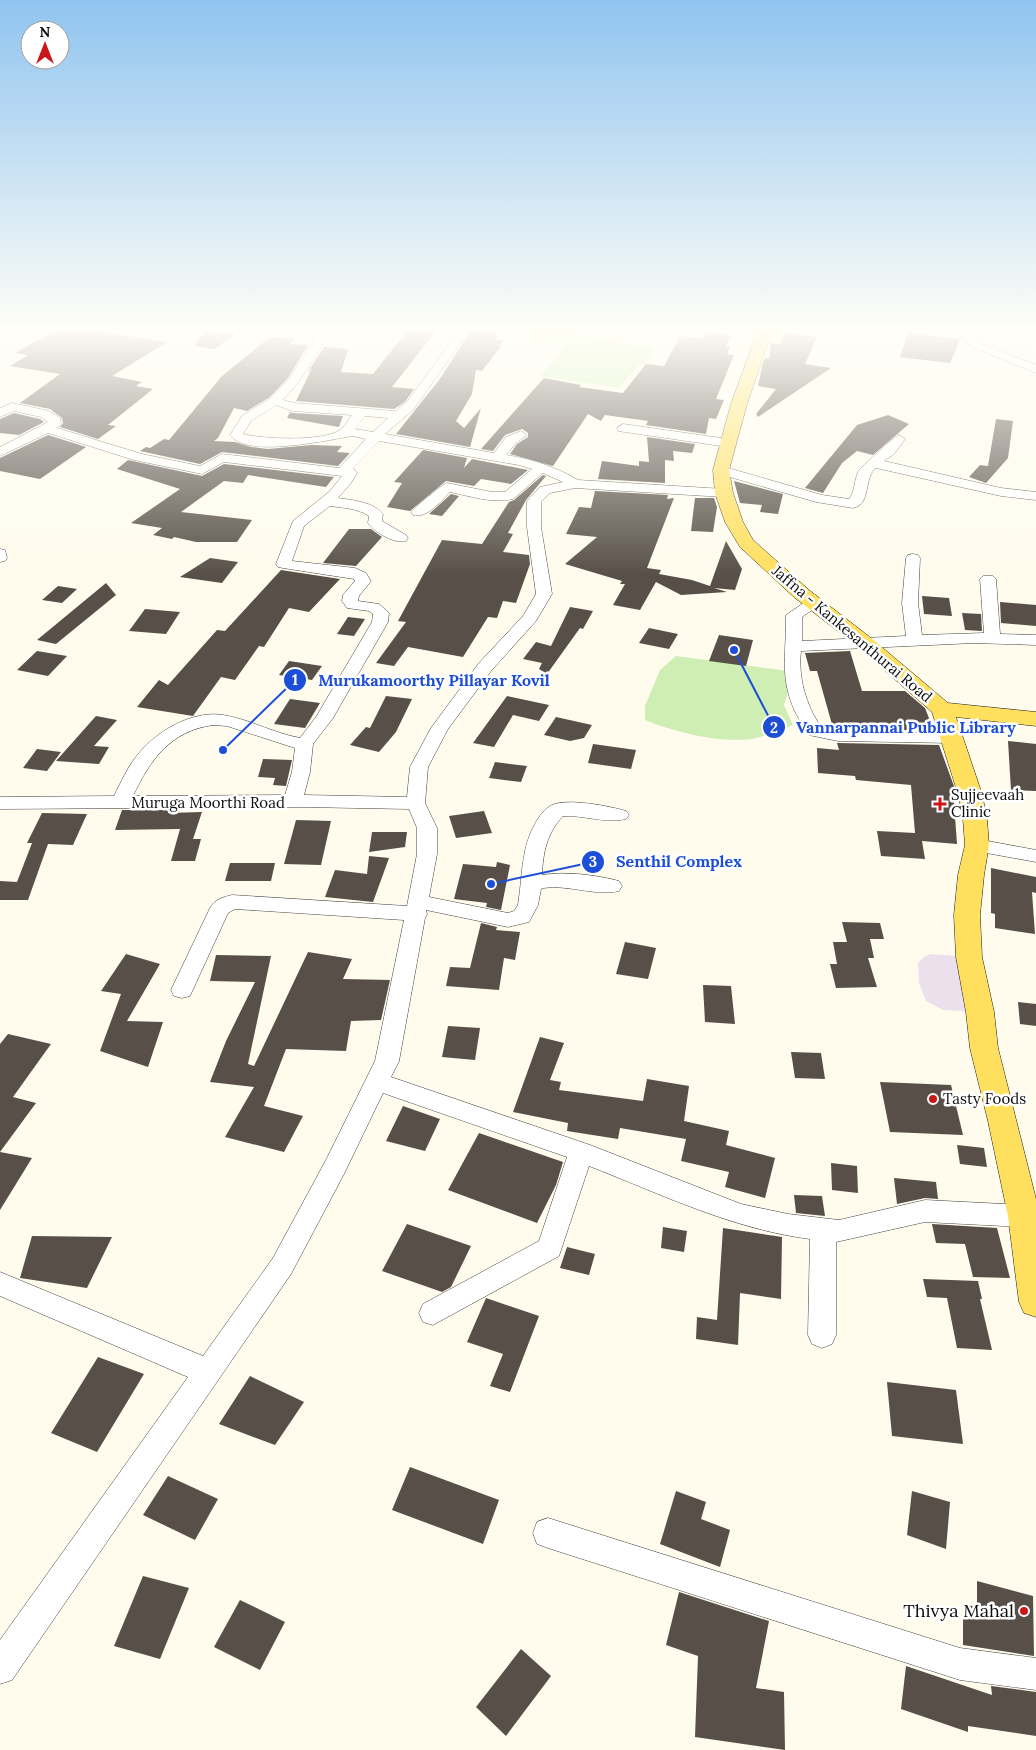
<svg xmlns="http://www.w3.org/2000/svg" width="1036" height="1750" viewBox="0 0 1036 1750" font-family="Lora,serif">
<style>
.industrial{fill:#ece0ed}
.green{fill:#cfeeb3}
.building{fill:#574f48}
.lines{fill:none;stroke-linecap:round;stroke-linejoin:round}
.minor-casing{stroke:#404040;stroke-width:1}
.major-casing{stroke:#1e1e1e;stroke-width:1}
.minor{fill:#fff;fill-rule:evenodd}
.major{fill:#ffdf5e;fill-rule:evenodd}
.poi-dot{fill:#cb1717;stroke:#fff;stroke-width:2}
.labels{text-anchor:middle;stroke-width:5;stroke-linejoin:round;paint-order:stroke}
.street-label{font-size:15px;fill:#0d0d0d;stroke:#fff}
.poi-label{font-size:15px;fill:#0d0d0d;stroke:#fff;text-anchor:start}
.near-poi-label{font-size:18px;fill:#0d0d0d;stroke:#fff;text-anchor:end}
.leader{fill:none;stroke:#1d4ed8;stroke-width:2}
.callout-dot{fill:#1d4ed8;stroke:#fff;stroke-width:2}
.mark-label{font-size:15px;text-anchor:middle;font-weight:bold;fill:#fff}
.callout-label{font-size:16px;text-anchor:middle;font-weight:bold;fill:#1d4ed8;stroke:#fff;stroke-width:5;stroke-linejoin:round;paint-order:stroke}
</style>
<rect width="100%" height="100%" fill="#fffcee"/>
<path class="industrial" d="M931 954 969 957 980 1012 943 1010 926 1001 919 983 918 963 924 957Z"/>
<g class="green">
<path d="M532 331H576L580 334V337L648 347 652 350 650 362 638 365 619 388 540 376 559 355 566 342 532 337 530 333Z"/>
<path d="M676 656 788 671V692L784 705 793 725C781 730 768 735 756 738 724 745 675 732 645 720V706L660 670Z"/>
</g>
<g class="building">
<path d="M54 331H98L167 342 112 376 142 382 136 386 153 389 108 425 116 426 98 439 60 427 63 423 62 418 50 409 20 403 60 374 10 366 28 355 15 353Z"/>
<path d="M407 331H436L392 387 414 389 405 402 394 409 296 401 312 368 307 373 324 347 348 349 341 372 373 374Z"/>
<path d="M471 331H498L496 340H503L500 345H502L482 371 476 370 472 394 456 421 464 428 481 408 470 447 396 434 439 380Z"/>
<path d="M204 332 236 334 214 349 194 346Z"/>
<path d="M706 332 732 335 726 347H730L727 354 734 355 716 399 724 400 716 419 709 418 706 434 646 425 648 421 605 415 601 421 588 414 553 466 510 454 517 444 528 437V433L522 429 505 435 493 451 481 449 544 378 581 385 579 387 623 393 646 364 664 366 680 336 703 338Z"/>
<path d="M785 333 817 337 805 364 831 368 758 417 756 414 776 389 758 386 763 362 765 358 769 359 771 343 780 344Z"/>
<path d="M908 333 959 339 960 340 950 363 900 357Z"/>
<path d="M270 337 294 338 290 344 308 345 288 378 270 397 247 411 234 408 218 438 214 441 235 442 251 447 268 449 311 445 342 446 337 452 350 453 338 466 222 452 200 464 140 451 146 447 150 448 164 439 169 440 222 376Z"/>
<path d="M290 412 293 413 343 416 339 427 287 418Z"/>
<path d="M14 413 40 419 44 422 19 435 0 433V419Z"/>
<path d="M888 415 909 424 873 455 857 451 842 463 823 493 805 488 857 425Z"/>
<path d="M996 419 1013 421 1008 458 986 483 969 477 980 465 988 466Z"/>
<path d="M48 435 86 447 40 479 0 471V458Z"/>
<path d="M647 437 695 444 692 453 673 451 674 461 665 460V483L598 479 602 461 639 466V461L649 462Z"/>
<path d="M423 450 467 458 464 468 472 459 528 470 511 484 481 479 474 486 446 481 410 511 387 507 402 483 394 482Z"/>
<path d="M128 460 202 476 224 464 334 477 326 487 248 475 243 483 224 481 181 512 252 520 237 542H196L174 537 172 539 153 535 162 528 131 523 180 489 117 469Z"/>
<path d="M543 475 546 476 526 500 508 533 513 534 503 552 529 555 530 564 516 603 503 601 497 618 488 617 463 657 408 647 394 666 376 663 406 622 398 621 442 540 482 544 509 502 514 500Z"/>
<path d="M734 481 783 494 778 514 760 512 762 505 740 503Z"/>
<path d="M595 491 668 495 667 499 674 498 647 568 661 570 659 574 692 580 710 586 726 541 742 569 735 590 714 588 727 592 681 595 656 582 640 610 613 605 625 584H620L622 581 565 564 597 537 566 534 579 507 591 508Z"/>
<path d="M451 494 459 496 442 516 429 514Z"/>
<path d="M695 498H714L717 507 713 532 691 531Z"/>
<path d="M349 529H371L382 537 356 566 323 563Z"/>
<path d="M210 558 238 562 222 583 180 577Z"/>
<path d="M281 570 340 579 309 612 289 608 264 647 259 646 235 680 221 677 193 716 137 707 159 680 168 685 217 630 225 631Z"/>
<path d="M106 583 116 595 56 644 37 640Z"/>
<path d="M58 586 77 589 62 603 42 600Z"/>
<path d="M922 596 949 598 952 616 924 614Z"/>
<path d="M1000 602 1036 605V626L1001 623Z"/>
<path d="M570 607 593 611 583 629 580 628 547 674 539 669 542 663 523 659 536 642 551 646Z"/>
<path d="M145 609 180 612 166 634 129 631Z"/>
<path d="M962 613 981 614 982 631 965 630Z"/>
<path d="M348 617 365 619 354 636 337 634Z"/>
<path d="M649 628 678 634 669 649 639 643Z"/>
<path d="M719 635 753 640 746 666 709 661Z"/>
<path d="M37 651 67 656 48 676 17 670Z"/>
<path d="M850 651 862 691H905L925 708 934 731 833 728 817 671H810L805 653Z"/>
<path d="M289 661 322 666 312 680 279 675Z"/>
<path d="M386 696 412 699 396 732 379 752 350 745 366 727 370 728Z"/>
<path d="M507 696 549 705 539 721 513 715 494 747 473 743Z"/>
<path d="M290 699 320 703 305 728 274 724Z"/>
<path d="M96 716 117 720 94 746 109 747 99 764 56 761Z"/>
<path d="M556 717 592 725 584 738 570 741 544 735Z"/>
<path d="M1008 741 1036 744V791L1011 790Z"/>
<path d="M837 743 939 745 955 789H953L957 844 922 841 925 859 881 856 877 831 915 833 911 785 856 780 855 776 818 773 817 748 839 750Z"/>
<path d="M593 744 636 750 631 769 588 763Z"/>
<path d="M37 749 61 752 47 771 23 768Z"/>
<path d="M263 759 292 760 286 786 273 785 275 778 258 777Z"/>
<path d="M495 762 527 766 521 782 489 778Z"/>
<path d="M122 810H169L168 813 202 812 193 839H201L195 861H171L180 829 115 830Z"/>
<path d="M484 811 492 833 456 838 449 816Z"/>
<path d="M42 813 87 814 73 845 48 844 28 900H0V881L17 882 32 843H27Z"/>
<path d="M296 820 331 821 321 865 284 864Z"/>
<path d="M372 832H407L405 847 369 852Z"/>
<path d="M369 856 389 858 373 902 325 897 335 870 367 874Z"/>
<path d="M497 862 510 865 501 910 486 907 487 903 454 899 463 864 496 867Z"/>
<path d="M230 863H275L271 881H225Z"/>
<path d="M991 868 1036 877V893L1032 892 1035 934 995 928V914L991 913Z"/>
<path d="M842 922 880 923 884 939H870L874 958H868L877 987 836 988 830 964H837L833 942H847Z"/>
<path d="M481 923 497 927 496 930 520 932 515 960 504 958 499 990 446 986 450 967 470 968Z"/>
<path d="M625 942 656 948 648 979 616 974Z"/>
<path d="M308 952 352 959 343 979 390 980 381 1020 351 1021 346 1051 286 1049 264 1106 303 1116 284 1152 225 1137 254 1087 210 1082 226 1041 255 982 210 981 216 955 271 956 248 1064 254 1066Z"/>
<path d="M126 954 160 964 127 1021 163 1022 148 1067 100 1051 121 994 101 991Z"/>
<path d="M703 985 731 986 735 1024 705 1022Z"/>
<path d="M1018 1002 1036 1004V1026L1020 1024Z"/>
<path d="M448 1026 480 1028 475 1060 442 1057Z"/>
<path d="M8 1034 51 1044 13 1097 36 1103 0 1152 32 1158 0 1210V1044Z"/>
<path d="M540 1037 564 1043 550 1080 561 1082 559 1090 643 1101 647 1079 689 1086 684 1121 729 1131 726 1145 775 1158 765 1198 725 1187 729 1172 681 1161 686 1139 620 1128 618 1139 567 1131 568 1123 513 1112Z"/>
<path d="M791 1052 821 1053 825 1079 795 1078Z"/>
<path d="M880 1082 951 1085 963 1135 890 1132Z"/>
<path d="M403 1106 440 1119 425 1151 386 1141Z"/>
<path d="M479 1133 563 1162 556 1185 537 1223 448 1190Z"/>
<path d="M957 1145 984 1148 987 1167 960 1164Z"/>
<path d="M831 1163 857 1166 858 1193 832 1190Z"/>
<path d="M894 1178 936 1182 938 1199 925 1198 897 1204Z"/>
<path d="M794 1195 822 1196 825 1216 796 1213Z"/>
<path d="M407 1224 471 1246 451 1287 442 1292 382 1271Z"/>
<path d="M932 1224 997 1228 1010 1278 973 1277 965 1244 936 1243Z"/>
<path d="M663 1227 687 1231 684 1252 661 1248Z"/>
<path d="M723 1228 782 1237 781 1299 740 1293 738 1345 696 1339 697 1317 717 1320Z"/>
<path d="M32 1236 112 1237 87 1288 20 1278Z"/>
<path d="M567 1247 595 1254 589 1275 560 1268Z"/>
<path d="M923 1279 978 1281 982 1299H980L992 1350 957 1348 947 1298 927 1297Z"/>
<path d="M486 1298 539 1316 510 1392 490 1386 503 1354 467 1342Z"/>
<path d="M98 1357 144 1374 97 1452 51 1433Z"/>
<path d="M250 1376 304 1402 275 1445 219 1424Z"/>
<path d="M887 1382 956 1390 963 1444 892 1436Z"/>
<path d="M410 1467 499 1500 483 1544 392 1510Z"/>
<path d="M168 1476 218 1499 195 1540 143 1515Z"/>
<path d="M676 1491 706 1502 701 1519 730 1530 720 1567 660 1544Z"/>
<path d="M912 1491 950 1502 946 1549 907 1535Z"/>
<path d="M143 1576 189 1588 160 1659 114 1646Z"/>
<path d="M977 1581 1033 1596 1034 1656 963 1645V1604L977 1607Z"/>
<path d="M679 1592 769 1621 756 1688 784 1692 785 1750 695 1737 698 1656 666 1645Z"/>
<path d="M240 1600 285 1622 260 1670 214 1647Z"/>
<path d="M521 1649 551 1676 506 1736 476 1707Z"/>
<path d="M906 1666 992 1695 991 1686 1036 1692V1736L968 1726V1732L901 1709Z"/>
</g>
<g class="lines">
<defs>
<g id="minor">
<path d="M299 331H325L328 337 297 384 283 400 294 403 395 411 406 403 459 331H469L414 409 385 434 494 453 506 437 521 431 527 435 516 443 506 455C532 459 556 467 578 480L724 489 731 493 724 497 575 488 550 493 541 502V527L552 594 536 621 491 671 448 729 428 767 425 803 437 828V854L429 897 508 913 514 911 518 905C521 887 521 869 525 851 528 836 538 812 552 805 568 798 609 806 626 811L629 815 626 819C608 824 583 815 563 816 547 833 543 852 542 875 566 871 596 875 619 881L622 886 619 891C598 897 567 884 543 888L541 889 538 905 529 922 508 927 426 910 427 914 425 918 399 1061 391 1077 590 1145 741 1204 788 1214 839 1220 925 1200 1024 1205 1033 1208 1036 1218 1033 1224 1024 1227 925 1222 836 1242V1335L832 1344 822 1348 812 1344 808 1335 810 1239C732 1229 661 1194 589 1166L559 1256 433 1325 423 1322 419 1313 423 1304 539 1241 567 1157 383 1093 344 1174 291 1274 12 1680 0 1684V1640L188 1377 0 1296V1272L203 1356 273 1258 326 1160 375 1061 404 920 235 909 228 913 190 996 182 998 174 996 171 990 210 908C214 900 223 897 232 895L407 906 417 854V828L409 809 303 807 0 809V797L114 796C121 782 128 766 139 753 157 731 193 710 223 715 249 719 273 733 300 738L316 717 372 622 373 614 369 611 347 608 342 601 343 595 355 581 354 579 283 568 278 567 276 564 293 521 330 491 342 476 224 462 202 474 134 460 48 433 0 456V447L48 422 41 417 14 411 0 417V408L12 403 49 411 60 418 61 423 57 428 142 454 200 466 222 454 339 468 366 439C360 438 353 435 347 437 323 441 246 458 230 435L242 416 271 398 289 379 316 337 300 333ZM276 405 293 411 352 415C349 419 344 428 340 430 323 442 263 439 243 434L251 421ZM365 416 388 418 373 432 355 429ZM379 441 519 465 532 469 505 492H492L447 483C443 484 414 508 411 512L413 515C427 519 441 501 450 492 470 496 493 504 513 499L543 473 563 482 540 487 527 501V527L536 594 523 616 479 663 431 728 410 767 407 797 304 795 310 772 313 744 333 718 388 622 389 613 379 604 358 601 359 596 371 581 366 573 355 568 292 561 304 526 330 506C343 508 357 508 369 516L368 523C376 533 394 544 406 541L408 538 406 535 382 521 383 514C374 502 352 500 338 498L351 483 357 473 353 468ZM213 725 227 726 295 748 292 772 285 795 133 796C150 760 170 731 213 725Z"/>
<path d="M952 331H965L982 344 1036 365V373L974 348Z"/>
<path d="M623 424 728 439 734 443 728 447 618 431 617 428Z"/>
<path d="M899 435 905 439 894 454 884 461 1001 488 1036 492V500L1001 496 876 468C863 478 872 504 853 508L816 502 716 473 714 470 721 466 822 495 849 499C855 492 854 481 858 472 860 468 895 436 899 435Z"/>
<path d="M0 549 5 550 7 558 5 561 0 562Z"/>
<path d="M913 554 918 555 920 558 918 603 922 635 984 633 980 579 983 576H993L996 579 1000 634 1036 635V645L974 643 801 651C798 678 806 705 821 727L838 731 952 733 958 734 961 738 958 742 952 743 838 741 809 735C777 689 786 667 786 615L808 600H820L822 603 802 617V641L906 636 902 603 906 558 908 555Z"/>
<path d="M977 839 1036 850V862L970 850 967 845 970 840Z"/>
<path d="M548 1518 960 1648 1036 1658V1690L960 1680 548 1548 537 1544 533 1533 537 1522Z"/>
</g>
<path id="major" d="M758 331H772L747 404 729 470 733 493 743 522 753 540 809 590 871 638 948 703 1036 712V726L956 717 982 794 987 819 989 845 984 875 980 915 982 957 994 1012 998 1048 1036 1199V1317L1024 1313 1019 1302 1008 1216 988 1121 970 1048 966 1012 956 957 954 915 958 875 965 845 963 819 958 794 932 712 857 646 795 598 740 547 725 522 715 493 713 470 731 404Z"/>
</defs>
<use href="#minor" class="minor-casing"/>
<use href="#major" class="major-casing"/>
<use href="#minor" class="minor"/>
<use href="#major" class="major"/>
</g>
<linearGradient id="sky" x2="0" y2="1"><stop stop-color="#90c4f0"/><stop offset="0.57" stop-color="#fffef7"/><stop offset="1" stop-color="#fffef7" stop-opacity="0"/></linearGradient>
<rect width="1036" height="576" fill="url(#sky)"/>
<g class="poi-dot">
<path d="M937.5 796.5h5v5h5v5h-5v5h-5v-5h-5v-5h5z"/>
<circle cx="933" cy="1099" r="5"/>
<circle cx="1024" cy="1611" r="5"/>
</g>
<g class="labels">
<g class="street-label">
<text transform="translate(852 634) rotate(40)" y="5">Jaffna - Kankesanthurai Road</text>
<text x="208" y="808">Muruga Moorthi Road</text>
</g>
<g class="poi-label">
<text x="951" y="800">Sujjeevaah<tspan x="951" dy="17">Clinic</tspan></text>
<text x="943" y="1104">Tasty Foods</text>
</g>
<g class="near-poi-label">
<text x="1014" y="1617">Thivya Mahal</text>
</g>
</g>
<path class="leader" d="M223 750L295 680M734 650L774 727M491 884L593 862"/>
<g class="callout-dot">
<circle cx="223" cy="750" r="5"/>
<circle cx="734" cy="650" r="5"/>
<circle cx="491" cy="884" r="5"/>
<circle cx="295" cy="680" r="12"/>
<circle cx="774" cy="727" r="12"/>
<circle cx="593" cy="862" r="12"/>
</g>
<g class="mark-label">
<text x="295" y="685">1</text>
<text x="774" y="733">2</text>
<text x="593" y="867">3</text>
</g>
<g class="callout-label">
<text x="434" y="686">Murukamoorthy Pillayar Kovil</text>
<text x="906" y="733">Vannarpannai Public Library</text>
<text x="679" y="867">Senthil Complex</text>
</g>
<g transform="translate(45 45)"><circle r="24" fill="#ffffff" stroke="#9e9e9e"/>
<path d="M0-4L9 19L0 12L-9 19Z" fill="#cb1717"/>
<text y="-8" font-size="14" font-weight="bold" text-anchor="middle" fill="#0d0d0d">N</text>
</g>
</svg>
